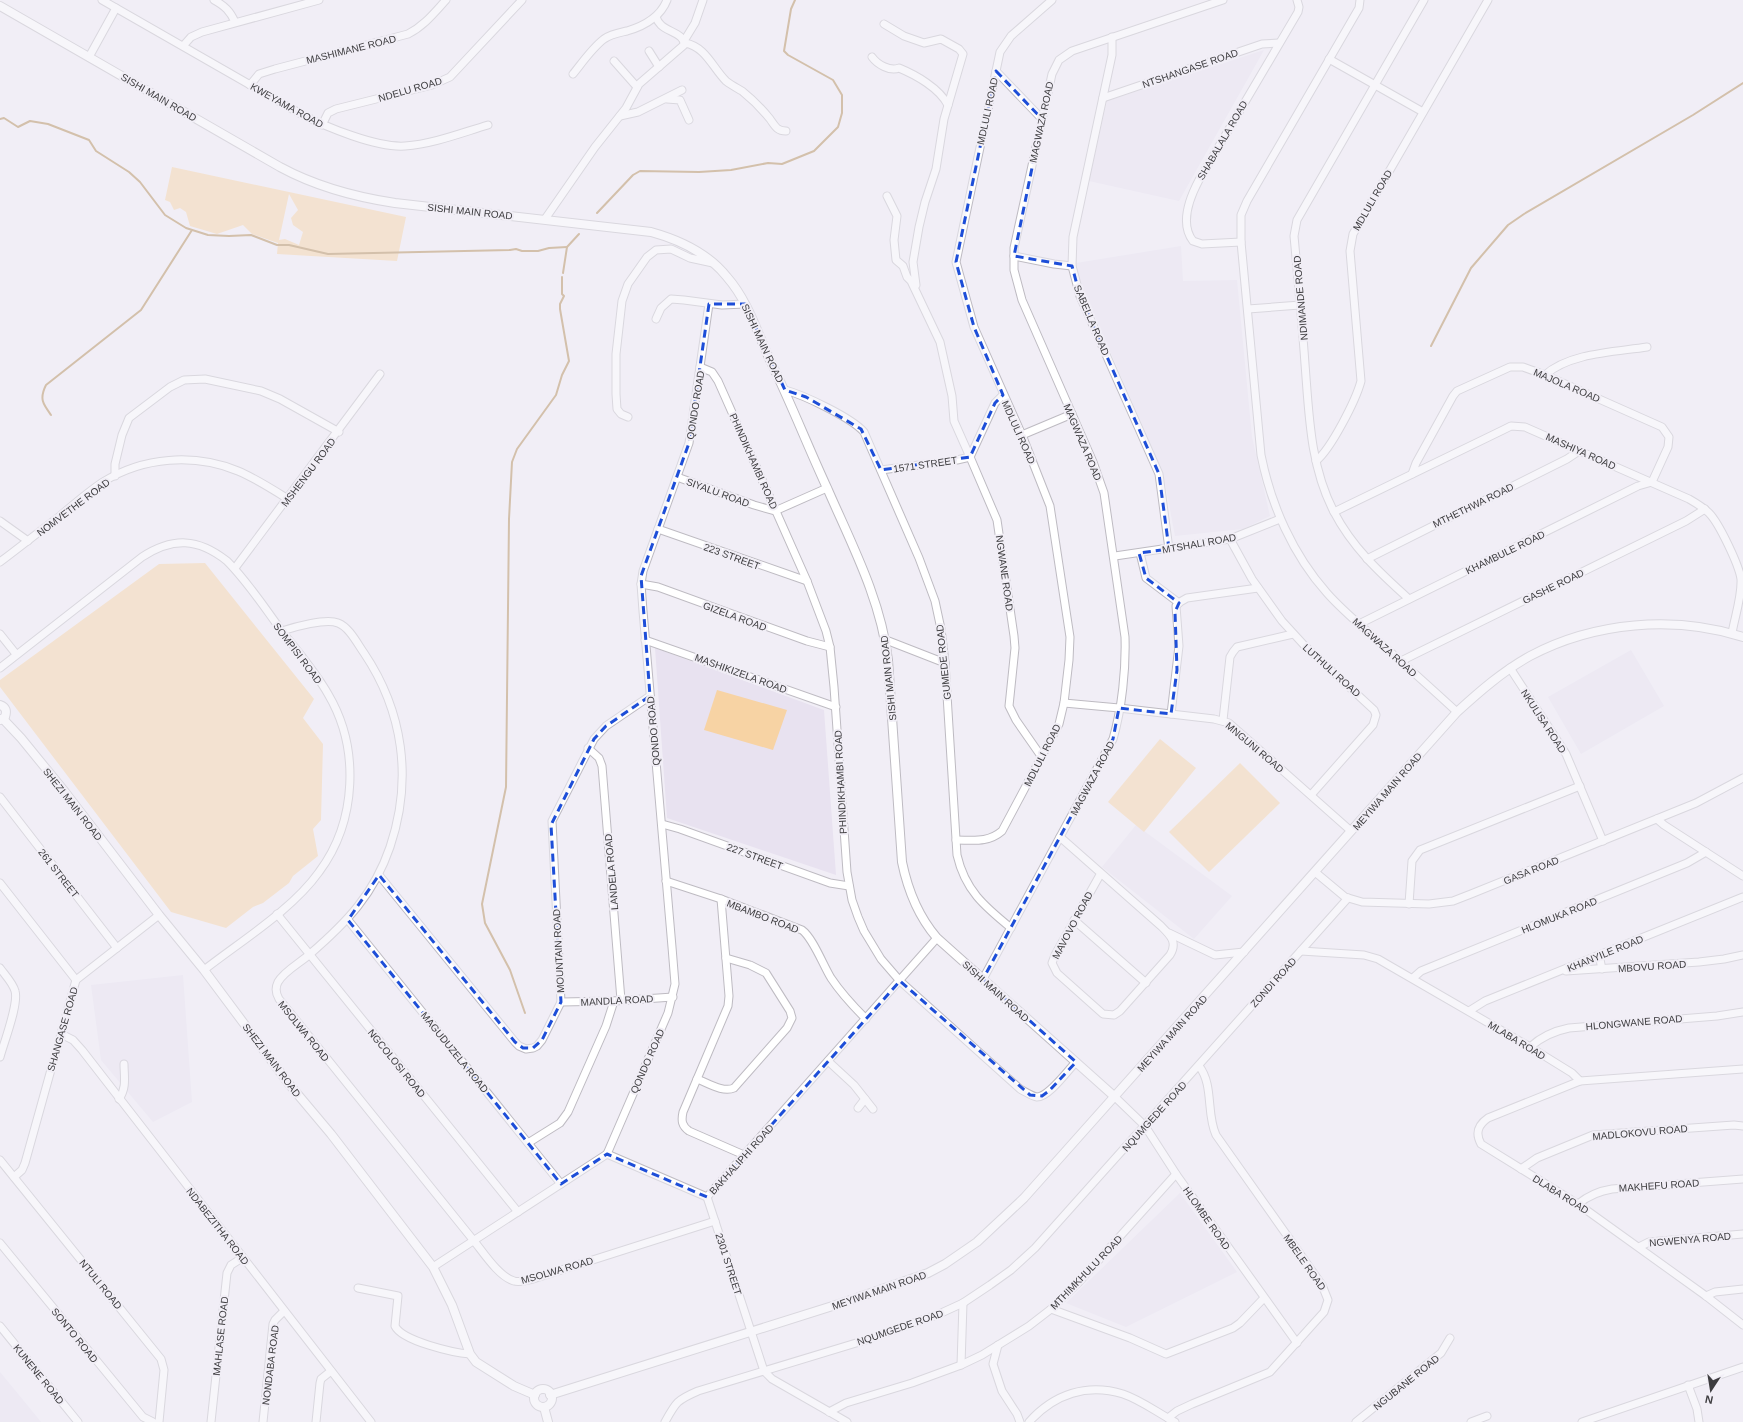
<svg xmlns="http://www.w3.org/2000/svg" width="1743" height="1422" viewBox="0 0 1743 1422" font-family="Helvetica,sans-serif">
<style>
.built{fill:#e8e2f0}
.green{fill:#f7d3a4;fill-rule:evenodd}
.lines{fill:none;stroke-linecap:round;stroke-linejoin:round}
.stream{stroke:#b08850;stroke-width:2}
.minor-casing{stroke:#bebbc2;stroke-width:9}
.tertiary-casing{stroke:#bebbc2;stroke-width:10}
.minor{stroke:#fff;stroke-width:7}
.tertiary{stroke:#fff;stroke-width:8}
.marked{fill:none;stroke:#1d4ed8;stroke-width:3;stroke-dasharray:8 5;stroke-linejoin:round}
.labels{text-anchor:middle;stroke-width:4;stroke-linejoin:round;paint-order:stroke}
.street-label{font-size:10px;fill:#3d3c3f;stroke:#f1eef6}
</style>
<rect width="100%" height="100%" fill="#f1eef6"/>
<g class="built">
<path d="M1264 50 1179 201 1089 181 1107 101Z"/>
<path d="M1181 246 1183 281 1237 280 1252 437 1270 516 1243 529 1175 536 1163 473 1079 280 1076 263Z"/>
<path d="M655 648 824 710 836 875 667 818Z"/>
<path d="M1631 650 1664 706 1581 754 1548 697Z"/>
<path d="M1136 825 1232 896 1194 939 1102 867Z"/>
<path d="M183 975 192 1102 153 1122 101 1060 91 985Z"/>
<path d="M1180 1193 1237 1272 1126 1327 1066 1303Z"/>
<path d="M0 1372 28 1406 41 1422H0Z"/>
</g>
<g class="green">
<path d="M172 167 406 217 397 261 277 254 278 243 252 234 243 225 217 234 190 226 186 212 180 208 174 210 170 202 165 200ZM289 194 298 210 291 218 293 225 303 232 299 245 285 239 279 240Z"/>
<path d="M205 563 314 699 303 718 323 744 321 820 313 829 318 856 293 876 289 883 263 903 253 907 226 928 171 912 0 687V680L159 564Z"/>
<path d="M717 690 787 710 773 750 704 730Z"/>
<path d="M1160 739 1196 768 1144 832 1108 802Z"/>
<path d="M1240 763 1280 803 1209 872 1169 832Z"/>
</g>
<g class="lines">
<g class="stream">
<path d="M0 119 4 118 18 127 30 121 48 124 89 140 96 151 129 172 140 182 165 215 186 228 208 235 229 236 251 235 277 245H289L328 254 510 250 516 249 522 251H538L549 248 567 247"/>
<path d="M597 213 633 175 640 171 699 172 731 170 768 163 782 164 814 151 838 127 842 113V95L833 80 788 55 784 51 791 9 795 0"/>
<path d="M563 273 567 247 579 234"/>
<path d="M1431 346 1471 268 1508 225 1524 214 1693 115 1743 83"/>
<path d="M51 415C43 404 39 399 46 385L141 310 192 230"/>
<path d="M525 1013 510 970 485 923 482 904 506 787 509 519 512 462 517 449 556 395 562 375 569 361 560 309V304L564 296 562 294V277"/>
</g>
<defs>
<g id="minor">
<path d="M102 0 301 114C326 127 377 148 405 146 433 144 461 133 488 125"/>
<path d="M214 0C225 6 230 11 235 22"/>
<path d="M1360 0 1359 8 1247 201 1241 215V242L1261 455C1271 505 1293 555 1327 593 1342 610 1359 624 1376 639 1403 663 1430 687 1457 712"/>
<path d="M884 24 904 36 924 43 941 39 959 49 963 54 944 119 936 169 925 202 919 227 913 262 916 285"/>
<path d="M1112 37V55L1073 237 1072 266 1080 296 1159 474 1169 549"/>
<path d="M684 41 695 23 703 0"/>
<path d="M685 43C706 47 712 67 726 81 731 85 737 88 742 91 752 99 762 109 770 119 775 126 777 131 786 131"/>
<path d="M183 46 191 37 202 32 319 0"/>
<path d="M649 51 659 67"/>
<path d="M89 57 116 8"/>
<path d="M872 57C877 64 890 72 899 68 916 75 939 88 948 105"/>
<path d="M1329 59 1423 112"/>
<path d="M614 61 637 87"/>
<path d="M996 71 1042 119"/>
<path d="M573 74C582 63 592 48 604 39 611 34 618 33 627 31 644 26 660 18 667 0"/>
<path d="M250 85 259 74 275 69 408 34C424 26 434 13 446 0"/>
<path d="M1103 98 1262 44 1279 43"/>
<path d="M667 99 680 100 689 120"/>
<path d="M620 116 638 112 682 90"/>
<path d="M322 125 328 113 336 109 432 85 450 77 522 0"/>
<path d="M545 219 595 147 626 108 639 84 684 45C685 34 668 32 661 25 659 23 657 20 656 17"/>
<path d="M1241 242 1202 244 1193 241C1179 223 1190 197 1199 180L1298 12 1299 7 1297 0"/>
<path d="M1014 256 1054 264 1072 266"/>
<path d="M1248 309 1300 305"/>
<path d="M656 319 661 308 671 299 684 300 722 305 745 304"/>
<path d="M700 367 712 372 718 381 807 581 826 631 830 647 834 687 847 872 852 900 858 917 864 931 881 959 900 981 1020 1089C1026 1092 1031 1096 1037 1097 1049 1097 1068 1070 1076 1062"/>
<path d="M1545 375C1569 353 1615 352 1647 347"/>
<path d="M785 390C804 395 852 418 864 432L919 558 935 601 941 629 945 663 957 855C965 890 984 906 1011 928"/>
<path d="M1003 395 995 403 970 457 997 520 1014 636 1015 648 1009 706 1016 720 1041 756"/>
<path d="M628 417 621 414 617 409 616 394V354L622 301 628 284 647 257 656 250 671 249 690 258 713 263"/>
<path d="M1022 435 1072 414"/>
<path d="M1316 461C1331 449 1356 400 1361 381L1350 251 1353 234 1488 0"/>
<path d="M881 470 957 460 970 457 954 421 952 396 940 342 911 281 907 277 903 266 896 260 894 240 897 216 887 196"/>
<path d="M115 476V464L122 435 129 418 170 387 184 380 205 379 261 391 280 399 339 432"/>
<path d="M677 477 754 505 775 511 827 488"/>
<path d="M1334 512 1503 430 1511 426 1525 427 1689 499C1696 503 1703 507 1709 513 1719 523 1739 565 1741 579 1742 596 1735 616 1732 633"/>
<path d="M0 521 28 541"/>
<path d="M658 529 807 581"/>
<path d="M1230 539 1252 579 1282 621 1304 645 1374 710 1376 715 1373 725 1311 795"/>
<path d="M1140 553 1146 578 1179 603"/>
<path d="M1115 556 1230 539 1280 519"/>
<path d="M1367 559 1567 459 1579 451"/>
<path d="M0 562C20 547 40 531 60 516 74 504 88 492 103 482 143 457 194 453 238 471 255 478 272 489 288 499"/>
<path d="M235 568 380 374"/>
<path d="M641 584 658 587 807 641 830 647"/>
<path d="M1409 599C1380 573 1352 547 1334 512 1310 466 1309 414 1305 364 1302 321 1298 279 1294 236L1297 220 1424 0"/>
<path d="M1359 624 1638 486 1652 482 1668 447 1669 437 1662 427 1545 375 1523 367H1510L1457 391 1453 396 1416 463 1412 474"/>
<path d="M282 631C294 627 326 618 338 623 349 627 357 643 364 653 403 711 413 779 390 847 374 894 347 922 310 954 300 963 284 971 278 982 275 988 276 994 279 999L474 1241C483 1252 499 1277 514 1281 520 1283 527 1280 533 1279L715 1221"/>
<path d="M0 634 16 654"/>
<path d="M645 640 836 707"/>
<path d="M886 640 945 663"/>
<path d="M1401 661 1686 521 1705 509"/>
<path d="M0 668 142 557C173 537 198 538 227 561 248 582 264 607 281 630 297 651 315 671 328 694 360 748 357 821 319 872 292 910 241 941 204 970"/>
<path d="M1510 668 1566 754 1603 841"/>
<path d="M1064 703 1119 708 1214 719 1229 723 1351 831"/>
<path d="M1171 714 1179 646 1176 606 1180 602 1187 598 1258 588"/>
<path d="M1223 720 1230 657 1233 652 1237 647 1293 634"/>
<path d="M588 748 599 758 602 766 621 1000"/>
<path d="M0 797 117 948"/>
<path d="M1657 819 1664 825 1743 876"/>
<path d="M662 824 680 829 830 883 849 886"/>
<path d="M1060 837 1161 926C1170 935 1178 942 1170 955L1120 1011 1114 1015 1103 1014 1057 973 1052 963 1055 955 1101 873"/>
<path d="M956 840C973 840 988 843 1002 831L1059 724 1064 703 1069 660 1070 637 1050 506 1022 435 974 327 956 262 1000 52 1011 36 1052 0"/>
<path d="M1315 872 1345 897 1362 902 1429 904 1453 901 1471 894 1696 803 1743 778"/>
<path d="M379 875 515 1042 519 1046 526 1049 533 1048 537 1046 542 1040 561 1002 552 821 594 739 606 726 650 696"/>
<path d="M666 881 721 899 802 930C813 938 823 965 831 978 841 993 853 1006 866 1019"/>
<path d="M0 883 76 980"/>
<path d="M721 899 729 996 728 1006 683 1112C681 1121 682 1126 689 1131L744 1155"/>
<path d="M1409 904 1412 861 1420 850 1580 786"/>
<path d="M277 914 518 1212"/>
<path d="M348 920 561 1184"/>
<path d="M1074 920 1146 983"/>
<path d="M1169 933 1215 955 1244 952"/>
<path d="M1301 951 1364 955 1378 959 1530 1047 1572 1073 1580 1081 1743 1069"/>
<path d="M1599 955 1602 969"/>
<path d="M0 968C5 975 13 983 15 991 19 1004 4 1042 0 1057"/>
<path d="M1566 971 1699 962 1724 959 1743 955"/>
<path d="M1413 978 1421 971 1687 863 1706 852"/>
<path d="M983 979 1113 739C1122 708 1126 669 1125 637L1104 493 1093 462 1022 300 1014 270V248L1052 74 1059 60 1072 51 1223 0"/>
<path d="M561 1002 614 1001 673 997"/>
<path d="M1469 1011 1485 1001 1743 897"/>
<path d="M61 1034 73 1040 82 1050 371 1422"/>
<path d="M1530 1047C1541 1037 1554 1031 1569 1028L1717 1016 1743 1012"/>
<path d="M828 1061 854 1085 873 1109"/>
<path d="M697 1079C708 1083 723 1093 734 1088L787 1028 792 1018 790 1011 766 973 750 965 726 958"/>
<path d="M1580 1081 1488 1118C1478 1125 1475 1133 1481 1144L1578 1204 1706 1296 1743 1325"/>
<path d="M1115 1097 1145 1126 1176 1174 1297 1343"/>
<path d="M119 1099C127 1088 124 1076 124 1064"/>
<path d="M858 1108 865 1099"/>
<path d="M528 1143 560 1123 568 1112 606 1026 614 1001"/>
<path d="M607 1154 668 1013 675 984 672 947 643 611 641 584 643 571 689 443 709 304"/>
<path d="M0 1160 161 1359 164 1370 159 1422"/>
<path d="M1521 1169 1537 1158 1593 1135 1734 1125 1743 1126"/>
<path d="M14 1177 22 1170 25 1163 76 980 159 915"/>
<path d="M707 1197 764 1371 772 1379 847 1422"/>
<path d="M1578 1204C1588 1196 1599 1191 1612 1189L1743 1179"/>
<path d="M0 1243 143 1417 153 1422"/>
<path d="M1639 1247 1649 1242 1743 1234"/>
<path d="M433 1267 607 1154 707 1197 937 938"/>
<path d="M358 1288 398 1296 395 1326C402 1341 454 1353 470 1354"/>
<path d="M1706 1296 1715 1292 1743 1289"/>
<path d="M1051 1309 1130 1338 1166 1354 1233 1328 1240 1323 1264 1298"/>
<path d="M0 1326 78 1422"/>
<path d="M998 1345 993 1364 1002 1391 1017 1414 1020 1422"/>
<path d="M961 1365 963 1303"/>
<path d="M1688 1385 1697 1409 1699 1422"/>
<path d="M829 1412 846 1403 912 1383 961 1365 982 1355 1029 1326 1051 1309 1079 1282 1176 1174"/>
<path d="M1168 1418 1177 1411 1192 1404 1270 1372 1324 1312 1328 1300 1322 1285 1216 1135C1206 1114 1214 1085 1199 1066"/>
<path d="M211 1422 227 1273 231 1265 242 1258"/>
<path d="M263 1422 273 1324 275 1320 284 1311"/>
<path d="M316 1422 320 1383 321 1379 331 1371"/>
<path d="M665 1422C676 1402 677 1400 698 1391L866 1340 939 1314 963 1303 990 1285 1011 1270 1035 1248 1348 898"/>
<path d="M1029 1422C1054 1394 1087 1383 1123 1394 1141 1400 1158 1413 1175 1422"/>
<path d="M1356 1422 1441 1353 1450 1338"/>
<path d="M1471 1422 1487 1416"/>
<path d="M1582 1422 1743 1367"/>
</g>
<g id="tertiary">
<path d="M0 6 280 167C315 186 355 197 395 203L651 232C680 240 708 253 727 277 748 301 757 332 770 360 791 403 808 447 828 490 852 545 881 600 888 660L902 862C908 891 918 916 937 938L1115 1097"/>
<path d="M0 705C6 707 7 711 5 717L0 720"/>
<path d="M3 719 21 738 65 792 159 915 204 970 289 1084 331 1134 433 1267 452 1305 470 1354 476 1362 514 1386 535 1395"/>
<circle cx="543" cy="1398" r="9"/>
<path d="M550 1395 842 1303 928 1273 945 1264 977 1242 1024 1198 1457 712C1480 691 1503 671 1530 656 1594 622 1674 615 1743 637"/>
<path d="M544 1407 548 1422"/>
</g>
</defs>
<use href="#minor" class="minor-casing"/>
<use href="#tertiary" class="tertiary-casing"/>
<use href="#minor" class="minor"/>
<use href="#tertiary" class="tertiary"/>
</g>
<path d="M0 0H1743V1422H0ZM996 71 1042 119 1014 256 1072 266 1080 296 1159 474 1169 549 1139 553 1146 578 1179 603 1175 612 1177 670 1171 714 1119 708 1113 739 983 979 1076 1062 1049 1091 1042 1096 1030 1095 900 981 707 1197 607 1154 561 1184 348 920 379 875 515 1042 523 1048H533L542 1040 561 1002 551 825 594 739 606 726 650 696 641 576 689 443 709 304H745L785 390 806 397 861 429 881 470 970 457 995 403 1003 395 974 327 956 262Z" fill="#f1eef6" fill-opacity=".55" fill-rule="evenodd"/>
<path class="marked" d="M996 71 1042 119 1014 256 1072 266 1080 296 1159 474 1169 549 1139 553 1146 578 1179 603 1175 612 1177 670 1171 714 1119 708 1113 739 983 979 1076 1062 1049 1091 1042 1096 1030 1095 900 981 707 1197 607 1154 561 1184 348 920 379 875 515 1042 523 1048H533L542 1040 561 1002 551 825 594 739 606 726 650 696 641 576 689 443 709 304H745L785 390 806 397 861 429 881 470 970 457 995 403 1003 395 974 327 956 262Z"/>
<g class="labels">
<g class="street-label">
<text transform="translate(351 49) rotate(-14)" y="4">MASHIMANE ROAD</text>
<text transform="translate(1190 68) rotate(-19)" y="4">NTSHANGASE ROAD</text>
<text transform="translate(410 89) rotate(-16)" y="4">NDELU ROAD</text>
<text transform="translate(159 97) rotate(30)" y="4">SISHI MAIN ROAD</text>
<text transform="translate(287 105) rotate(29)" y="4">KWEYAMA ROAD</text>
<text transform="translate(987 111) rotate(-78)" y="4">MDLULI ROAD</text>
<text transform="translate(1041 122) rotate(-78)" y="4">MAGWAZA ROAD</text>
<text transform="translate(1222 140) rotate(-60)" y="4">SHABALALA ROAD</text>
<text transform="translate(1372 200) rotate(-60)" y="4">MDLULI ROAD</text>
<text transform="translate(470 211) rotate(6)" y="4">SISHI MAIN ROAD</text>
<text transform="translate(1300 298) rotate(-95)" y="4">NDIMANDE ROAD</text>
<text transform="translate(1092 320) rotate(67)" y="4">SABELLA ROAD</text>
<text transform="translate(763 343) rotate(65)" y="4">SISHI MAIN ROAD</text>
<text transform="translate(1567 385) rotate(23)" y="4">MAJOLA ROAD</text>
<text transform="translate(695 405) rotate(-81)" y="4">QONDO ROAD</text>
<text transform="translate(1019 432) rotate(66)" y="4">MDLULI ROAD</text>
<text transform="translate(1083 442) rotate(67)" y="4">MAGWAZA ROAD</text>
<text transform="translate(1581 451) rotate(24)" y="4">MASHIYA ROAD</text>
<text transform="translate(754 461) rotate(66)" y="4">PHINDIKHAMBI ROAD</text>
<text transform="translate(925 464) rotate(-8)" y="4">1571 STREET</text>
<text transform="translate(308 472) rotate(-53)" y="4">MSHENGU ROAD</text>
<text transform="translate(718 492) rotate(20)" y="4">SIYALU ROAD</text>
<text transform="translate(1473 505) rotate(-26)" y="4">MTHETHWA ROAD</text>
<text transform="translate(73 507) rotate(-37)" y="4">NOMVETHE ROAD</text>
<text transform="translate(1199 543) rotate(-10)" y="4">MTSHALI ROAD</text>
<text transform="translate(1505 552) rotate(-26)" y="4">KHAMBULE ROAD</text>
<text transform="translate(732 556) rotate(20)" y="4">223 STREET</text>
<text transform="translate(1005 573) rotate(82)" y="4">NGWANE ROAD</text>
<text transform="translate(1553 586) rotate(-26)" y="4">GASHE ROAD</text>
<text transform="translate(735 616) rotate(20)" y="4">GIZELA ROAD</text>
<text transform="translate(1385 647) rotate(42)" y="4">MAGWAZA ROAD</text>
<text transform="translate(298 653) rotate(53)" y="4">SOMPISI ROAD</text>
<text transform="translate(943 662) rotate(-96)" y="4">GUMEDE ROAD</text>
<text transform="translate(1332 670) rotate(42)" y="4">LUTHULI ROAD</text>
<text transform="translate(741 673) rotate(20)" y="4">MASHIKIZELA ROAD</text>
<text transform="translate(888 678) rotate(-96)" y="4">SISHI MAIN ROAD</text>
<text transform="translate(1544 721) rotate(57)" y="4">NKULISA ROAD</text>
<text transform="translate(653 731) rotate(-95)" y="4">QONDO ROAD</text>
<text transform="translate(1255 747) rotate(40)" y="4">MNGUNI ROAD</text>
<text transform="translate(1042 755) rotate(-63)" y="4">MDLULI ROAD</text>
<text transform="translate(1092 778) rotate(-62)" y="4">MAGWAZA ROAD</text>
<text transform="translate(840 782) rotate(-93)" y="4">PHINDIKHAMBI ROAD</text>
<text transform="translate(1387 791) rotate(-49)" y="4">MEYIWA MAIN ROAD</text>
<text transform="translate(73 804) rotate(52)" y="4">SHEZI MAIN ROAD</text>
<text transform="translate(755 856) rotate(20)" y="4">227 STREET</text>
<text transform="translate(1531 870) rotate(-22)" y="4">GASA ROAD</text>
<text transform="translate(611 872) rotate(-95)" y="4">LANDELA ROAD</text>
<text transform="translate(59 873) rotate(52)" y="4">261 STREET</text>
<text transform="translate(1559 915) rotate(-22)" y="4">HLOMUKA ROAD</text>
<text transform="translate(763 916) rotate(21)" y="4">MBAMBO ROAD</text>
<text transform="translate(1072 925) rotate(-62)" y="4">MAVOVO ROAD</text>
<text transform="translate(558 951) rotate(-93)" y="4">MOUNTAIN ROAD</text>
<text transform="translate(1605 953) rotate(-22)" y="4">KHANYILE ROAD</text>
<text transform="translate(1652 966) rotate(-4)" y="4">MBOVU ROAD</text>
<text transform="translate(1273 982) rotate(-48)" y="4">ZONDI ROAD</text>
<text transform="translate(996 991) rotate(42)" y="4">SISHI MAIN ROAD</text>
<text transform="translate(617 1000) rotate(-3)" y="4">MANDLA ROAD</text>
<text transform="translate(1634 1022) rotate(-5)" y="4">HLONGWANE ROAD</text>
<text transform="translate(62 1029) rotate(-74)" y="4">SHANGASE ROAD</text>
<text transform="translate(304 1031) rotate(51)" y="4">MSOLWA ROAD</text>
<text transform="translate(1172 1033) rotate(-48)" y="4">MEYIWA MAIN ROAD</text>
<text transform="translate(1517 1040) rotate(31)" y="4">MLABA ROAD</text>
<text transform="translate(455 1052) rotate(51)" y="4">MAGUDUZELA ROAD</text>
<text transform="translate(272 1060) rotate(53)" y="4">SHEZI MAIN ROAD</text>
<text transform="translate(647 1061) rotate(-66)" y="4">QONDO ROAD</text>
<text transform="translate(397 1063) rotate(51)" y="4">NGCOLOSI ROAD</text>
<text transform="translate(1154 1116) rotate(-48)" y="4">NQUMGEDE ROAD</text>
<text transform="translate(1640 1132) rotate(-5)" y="4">MADLOKOVU ROAD</text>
<text transform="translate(741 1159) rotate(-48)" y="4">BAKHALIPHI ROAD</text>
<text transform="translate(1659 1185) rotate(-4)" y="4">MAKHEFU ROAD</text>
<text transform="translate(1561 1194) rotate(32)" y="4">DLABA ROAD</text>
<text transform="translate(1207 1218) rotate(55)" y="4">HLOMBE ROAD</text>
<text transform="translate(218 1226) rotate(52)" y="4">NDABEZITHA ROAD</text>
<text transform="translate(1690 1239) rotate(-5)" y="4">NGWENYA ROAD</text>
<text transform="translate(1305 1262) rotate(55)" y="4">MBELE ROAD</text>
<text transform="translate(729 1264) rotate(72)" y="4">2301 STREET</text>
<text transform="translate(557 1270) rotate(-16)" y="4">MSOLWA ROAD</text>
<text transform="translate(1086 1272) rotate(-46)" y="4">MTHIMKHULU ROAD</text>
<text transform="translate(101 1284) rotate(51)" y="4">NTULI ROAD</text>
<text transform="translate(879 1290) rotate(-19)" y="4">MEYIWA MAIN ROAD</text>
<text transform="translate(900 1327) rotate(-19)" y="4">NQUMGEDE ROAD</text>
<text transform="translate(75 1335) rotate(51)" y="4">SONTO ROAD</text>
<text transform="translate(220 1336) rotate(-84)" y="4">MAHLASE ROAD</text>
<text transform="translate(270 1365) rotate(-83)" y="4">NONDABA ROAD</text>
<text transform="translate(39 1374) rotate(51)" y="4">KUNENE ROAD</text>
<text transform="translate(1406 1382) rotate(-39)" y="4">NGUBANE ROAD</text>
</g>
</g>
<g transform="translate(1711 1390) rotate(192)" stroke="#f1eef6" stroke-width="3" paint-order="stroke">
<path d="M0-3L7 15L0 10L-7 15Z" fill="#3d3c3f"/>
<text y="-6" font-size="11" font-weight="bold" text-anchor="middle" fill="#3d3c3f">N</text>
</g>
</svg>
